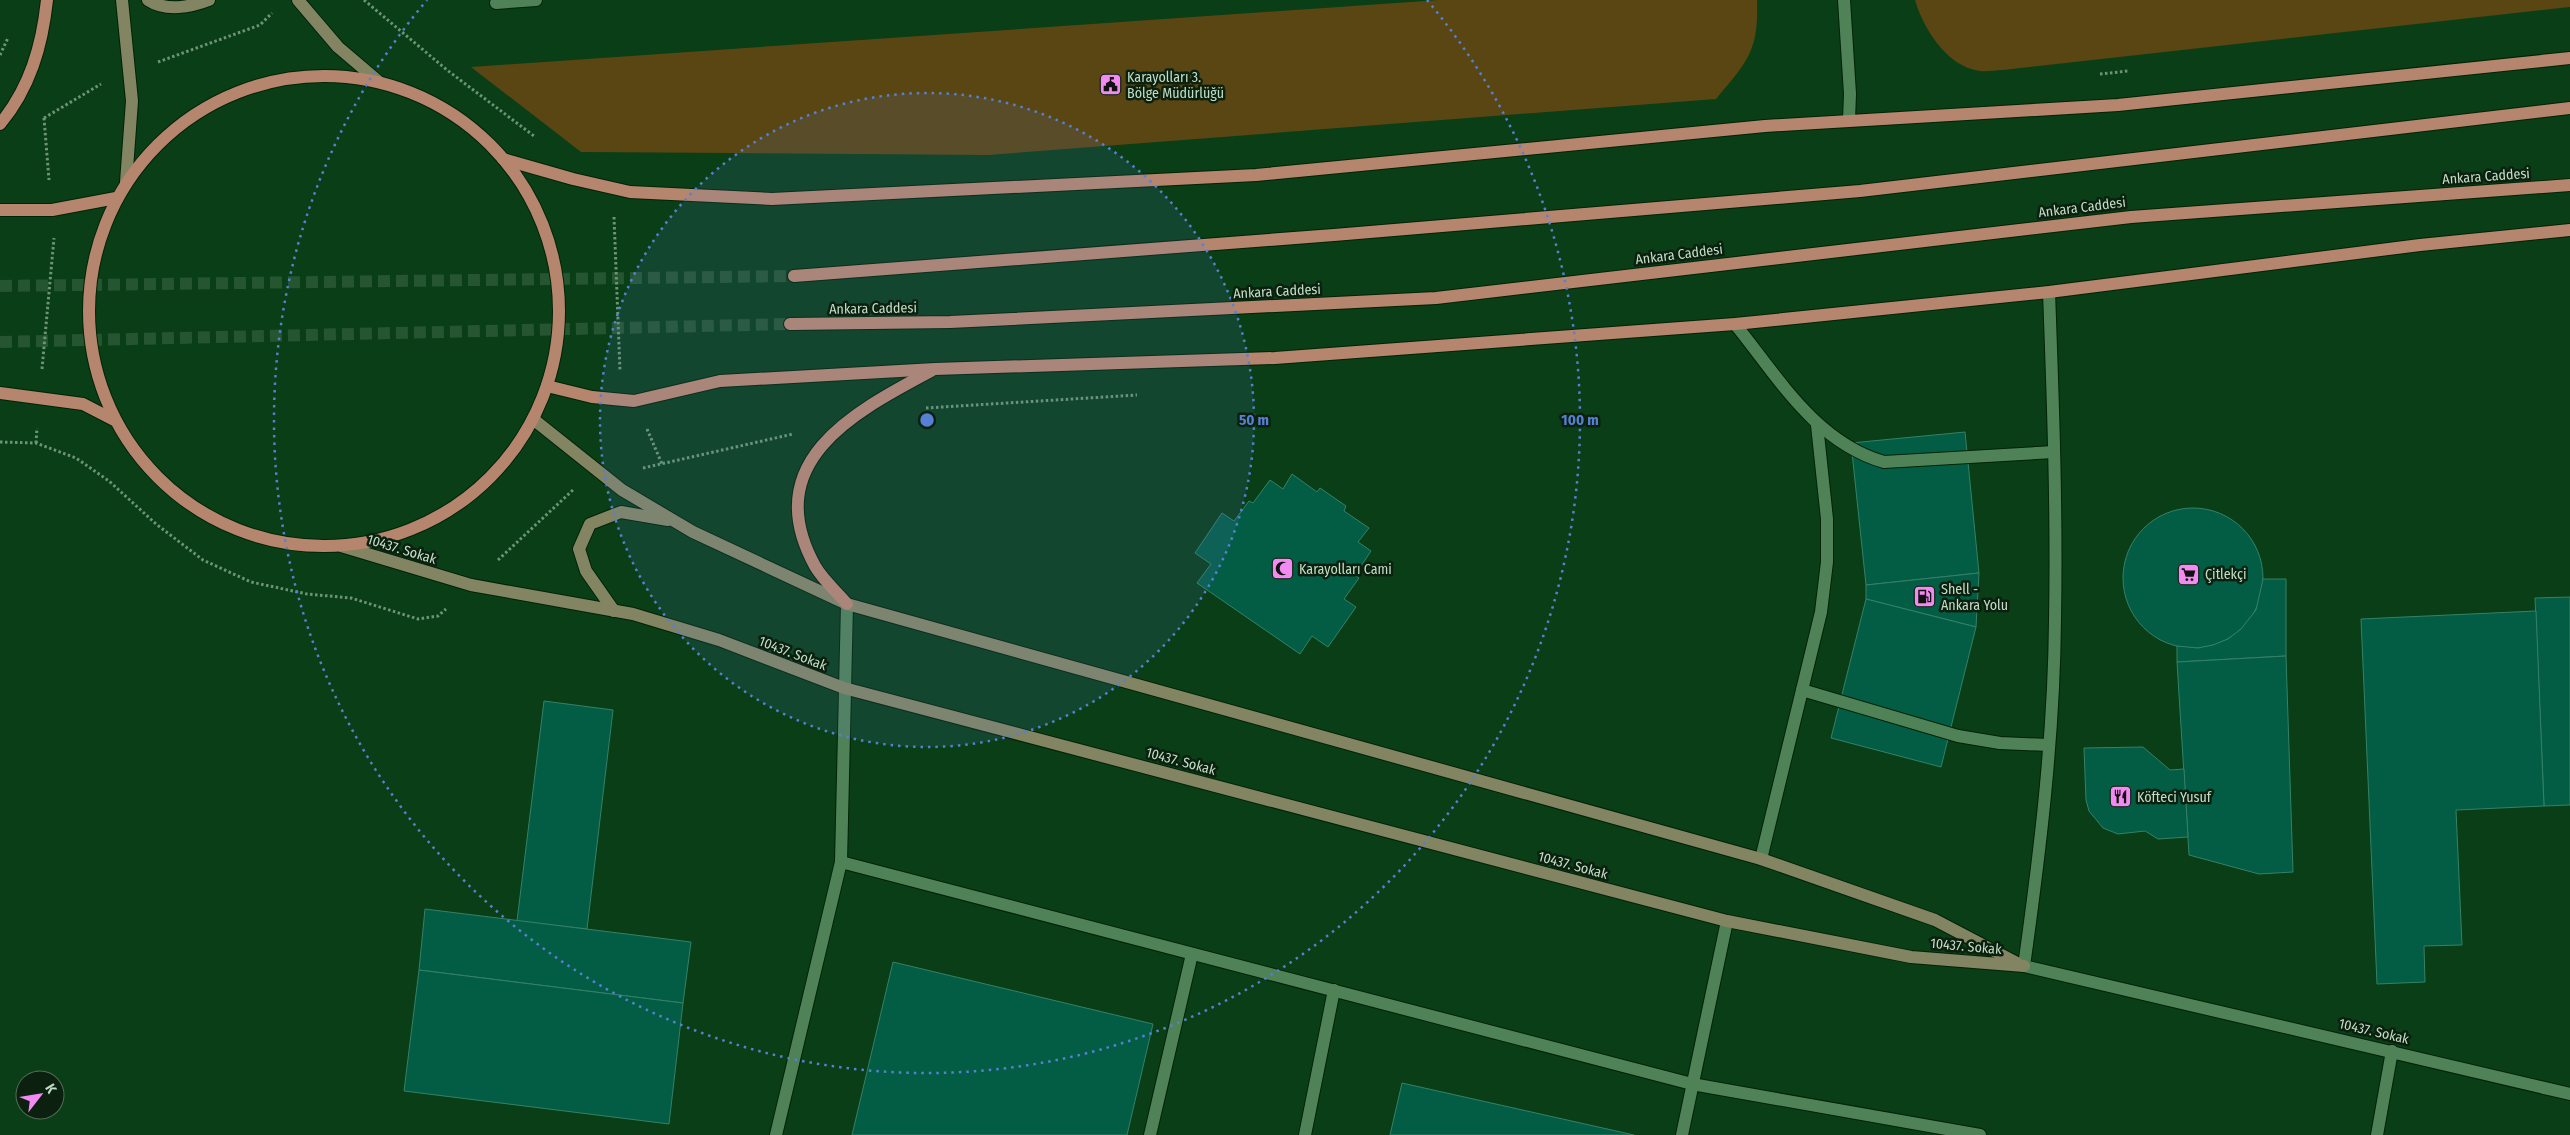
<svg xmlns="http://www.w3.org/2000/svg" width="2570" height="1135" viewBox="0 0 2570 1135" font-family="'Fira Sans Condensed',sans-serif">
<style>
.green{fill:#594612}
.building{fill:#035d45;stroke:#368167}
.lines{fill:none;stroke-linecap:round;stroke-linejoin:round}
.primary-tunnel{stroke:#255631;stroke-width:12;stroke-dasharray:12 6;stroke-linecap:butt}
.lane-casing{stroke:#002306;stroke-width:14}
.street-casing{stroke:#002306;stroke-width:14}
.secondary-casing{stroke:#002306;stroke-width:14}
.primary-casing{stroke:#002306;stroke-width:14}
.path{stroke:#6d9475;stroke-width:3;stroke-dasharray:2.5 2.5;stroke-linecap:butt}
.lane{stroke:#508257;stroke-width:12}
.street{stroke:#508257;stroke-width:12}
.secondary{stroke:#828462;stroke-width:12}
.primary{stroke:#b5866d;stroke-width:12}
.ring{fill:none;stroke:#5780d2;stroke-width:2.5;stroke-dasharray:2.5 5}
.labels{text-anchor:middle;stroke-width:5;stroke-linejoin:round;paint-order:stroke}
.poi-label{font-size:14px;fill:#c3dec6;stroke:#0b200f;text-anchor:start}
.street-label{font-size:14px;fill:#c3dec6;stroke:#0b200f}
.centre{fill:#5780d2;stroke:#0b200f;stroke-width:2.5}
.ring-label{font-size:15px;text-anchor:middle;font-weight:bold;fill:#5780d2;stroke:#0b200f;stroke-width:5;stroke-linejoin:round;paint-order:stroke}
</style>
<rect width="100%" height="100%" fill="#093e17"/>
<g class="green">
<path d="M1439 0H1757C1759 51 1747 62 1716 99L988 155 581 152 471 67Z"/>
<path d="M1915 0H2570V7L2003 70C1995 70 1987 72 1980 71 1947 67 1923 28 1915 0Z"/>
</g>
<g class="building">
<path d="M1965 432 1979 573 1866 585 1851 443Z"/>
<path d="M1292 474 1317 492 1320 488 1346 506 1344 511 1369 528 1358 542 1371 551 1355 575 1359 578 1344 599 1356 607 1328 647 1312 636 1300 654 1197 583 1211 564 1195 553 1222 513 1234 521 1249 501 1253 503 1270 480 1283 489Z"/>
<circle cx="2193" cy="578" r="70"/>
<path d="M1979 573 1976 627 1866 599V585Z"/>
<path d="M2263 579H2286V656L2177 662V646L2198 648 2213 645 2228 639 2241 629 2256 610Z"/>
<path d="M2570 597V805L2544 806 2535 598Z"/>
<path d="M1866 599 1976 627 1941 767 1831 738Z"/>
<path d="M2536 611 2544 806 2456 810 2462 945 2424 946 2425 982 2377 984 2361 619Z"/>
<path d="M2286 656 2293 872 2259 874 2189 855 2177 662Z"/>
<path d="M544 701 613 710 587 929 517 921Z"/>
<path d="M2143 747 2170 770 2184 769 2188 837 2158 839 2145 831 2118 834 2103 828 2089 811 2086 800 2084 748Z"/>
<path d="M425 909 691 942 683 1003 419 970Z"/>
<path d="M893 962 1153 1024 1127 1135H852Z"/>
<path d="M419 970 683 1003 669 1124 404 1091Z"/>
<path d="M1402 1083 1634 1135H1390Z"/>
</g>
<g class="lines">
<g class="primary-tunnel">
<path d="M0 286 794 276"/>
<path d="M0 342 790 324"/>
</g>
<defs>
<g id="lane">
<path d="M1844 0 1850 94 1849 120"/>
<path d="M496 3 536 0"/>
<path d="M1735 324C1778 377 1815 442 1884 462L2054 452"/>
<path d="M1802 690 1958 736 2000 743 2048 745"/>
<path d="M1761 859 1821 612 1827 562V519L1817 425"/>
<path d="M2024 966C2040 852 2054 736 2055 620 2057 511 2053 401 2049 292"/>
</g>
<g id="street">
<path d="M841 862 1692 1084 1980 1135"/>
<path d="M2024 966 2570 1094"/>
<path d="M776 1135 841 862 847 604"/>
<path d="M1150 1135 1192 954"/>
<path d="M1305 1135 1334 990"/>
<path d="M1682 1135 1727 921"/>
<path d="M2377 1135 2392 1051"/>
</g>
<g id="secondary">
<path d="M122 0 132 101 126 182"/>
<path d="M148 0C166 12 191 7 209 0"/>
<path d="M298 0 338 47 378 81"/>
<path d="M533 419 622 490 693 532 847 604 1761 859 1935 920 2017 963"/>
<path d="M341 546 471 585 633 614 719 640 844 688 1727 921 1911 957 2024 966"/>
<path d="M614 611 586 571 579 549 590 524 621 512 668 520"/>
</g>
<g id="primary">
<circle cx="324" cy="311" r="235"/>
<path d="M0 124C30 88 42 46 47 0"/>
<path d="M503 159 573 179 630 192 772 199 1256 175 1765 126 2118 105 2570 58"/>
<path d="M0 210H52L116 198"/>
<path d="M794 276 1334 235 1860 191 2570 108"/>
<path d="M790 324 950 322 1436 298 2131 217 2570 185"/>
<path d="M547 386 592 397 634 401 720 381 935 369 1275 358 1735 324 2049 292 2420 245 2570 230"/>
<path d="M0 393 83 404 116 421"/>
<path d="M847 604C837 592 823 580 815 566 758 462 854 412 931 371"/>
</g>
</defs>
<use href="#lane" class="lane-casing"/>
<use href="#street" class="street-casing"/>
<use href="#secondary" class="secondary-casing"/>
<use href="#primary" class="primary-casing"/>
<g class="path">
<path d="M364 0 447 70 534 136"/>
<path d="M0 55 8 38"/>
<path d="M158 62 260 25 272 13"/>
<path d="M2100 74 2128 71"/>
<path d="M44 118 49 180"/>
<path d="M44 118 101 84"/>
<path d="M614 217 620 371"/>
<path d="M42 369 54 238"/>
<path d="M926 408 1137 395"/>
<path d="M647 429 662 464"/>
<path d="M0 442 36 443 76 458 109 481 156 524 203 560 251 582 307 594 351 598 418 619 438 616 446 609"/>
<path d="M36 443 37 428"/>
<path d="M643 468 793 434"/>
<path d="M498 560 574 489"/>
</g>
<use href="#lane" class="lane"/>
<use href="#street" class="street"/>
<use href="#secondary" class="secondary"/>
<use href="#primary" class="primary"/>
</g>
<circle cx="927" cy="420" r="327" fill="#5780d2" fill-opacity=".12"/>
<g class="ring">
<circle cx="927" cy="420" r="327"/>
<path d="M1427 0A653 653 0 1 1 427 0"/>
</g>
<defs>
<symbol id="civic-square" viewBox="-11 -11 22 22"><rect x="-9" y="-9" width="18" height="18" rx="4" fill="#f38af1" stroke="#0b200f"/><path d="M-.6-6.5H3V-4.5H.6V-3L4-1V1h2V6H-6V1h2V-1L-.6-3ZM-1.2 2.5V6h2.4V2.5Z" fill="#111"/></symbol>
<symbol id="mosque-square" viewBox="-11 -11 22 22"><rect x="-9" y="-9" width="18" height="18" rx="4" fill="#f38af1" stroke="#0b200f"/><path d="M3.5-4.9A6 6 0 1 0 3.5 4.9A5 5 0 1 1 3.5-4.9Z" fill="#111"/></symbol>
<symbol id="supermarket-square" viewBox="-11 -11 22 22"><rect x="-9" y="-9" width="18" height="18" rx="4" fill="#f38af1" stroke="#0b200f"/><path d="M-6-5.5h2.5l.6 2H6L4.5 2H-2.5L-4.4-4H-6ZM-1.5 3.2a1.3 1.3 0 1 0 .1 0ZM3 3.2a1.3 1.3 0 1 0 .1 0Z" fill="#111"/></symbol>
<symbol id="fuel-square" viewBox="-11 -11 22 22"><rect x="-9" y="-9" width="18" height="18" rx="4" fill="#f38af1" stroke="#0b200f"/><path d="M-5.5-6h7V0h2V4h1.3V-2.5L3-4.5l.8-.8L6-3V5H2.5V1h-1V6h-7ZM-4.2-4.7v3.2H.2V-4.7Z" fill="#111"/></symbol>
<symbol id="restaurant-square" viewBox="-11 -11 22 22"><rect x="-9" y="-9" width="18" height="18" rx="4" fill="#f38af1" stroke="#0b200f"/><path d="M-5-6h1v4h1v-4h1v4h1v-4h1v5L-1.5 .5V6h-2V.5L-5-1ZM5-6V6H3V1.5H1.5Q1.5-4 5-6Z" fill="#111"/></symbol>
</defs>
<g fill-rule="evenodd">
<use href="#civic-square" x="1098" y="72" width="25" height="25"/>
<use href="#mosque-square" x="1270" y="556" width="25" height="25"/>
<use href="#supermarket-square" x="2176" y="562" width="25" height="25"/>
<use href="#fuel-square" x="1912" y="584" width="25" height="25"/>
<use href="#restaurant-square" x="2108" y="784" width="25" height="25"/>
</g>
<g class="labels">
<g class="poi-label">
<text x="1127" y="82">Karayolları 3.<tspan x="1127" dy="16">Bölge Müdürlüğü</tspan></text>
<text x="1299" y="574">Karayolları Cami</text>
<text x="2205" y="579">Çitlekçi</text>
<text x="1941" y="594">Shell -<tspan x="1941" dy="16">Ankara Yolu</tspan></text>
<text x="2137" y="802">Köfteci Yusuf</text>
</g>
<g class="street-label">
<text transform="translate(2486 176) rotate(-4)" y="5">Ankara Caddesi</text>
<text transform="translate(2082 207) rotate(-7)" y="5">Ankara Caddesi</text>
<text transform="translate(1679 254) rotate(-7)" y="5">Ankara Caddesi</text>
<text transform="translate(1277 291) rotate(-3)" y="5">Ankara Caddesi</text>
<text transform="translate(873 308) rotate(-1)" y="5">Ankara Caddesi</text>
<text transform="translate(402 549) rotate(17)" y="5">10437. Sokak</text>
<text transform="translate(793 653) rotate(21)" y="5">10437. Sokak</text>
<text transform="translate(1181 761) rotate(15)" y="5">10437. Sokak</text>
<text transform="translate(1573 865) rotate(15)" y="5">10437. Sokak</text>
<text transform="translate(1966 946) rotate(5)" y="5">10437. Sokak</text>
<text transform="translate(2374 1031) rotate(13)" y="5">10437. Sokak</text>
</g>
</g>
<circle cx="927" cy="420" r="8" class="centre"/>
<g class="ring-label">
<text x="1254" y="425">50 m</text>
<text x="1580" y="425">100 m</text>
</g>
<g transform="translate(40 1095) rotate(59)"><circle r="24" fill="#0b200f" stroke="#556c58"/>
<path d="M0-4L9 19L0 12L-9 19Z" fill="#f38af1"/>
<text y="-8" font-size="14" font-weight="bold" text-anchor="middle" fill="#c3dec6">K</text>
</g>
</svg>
